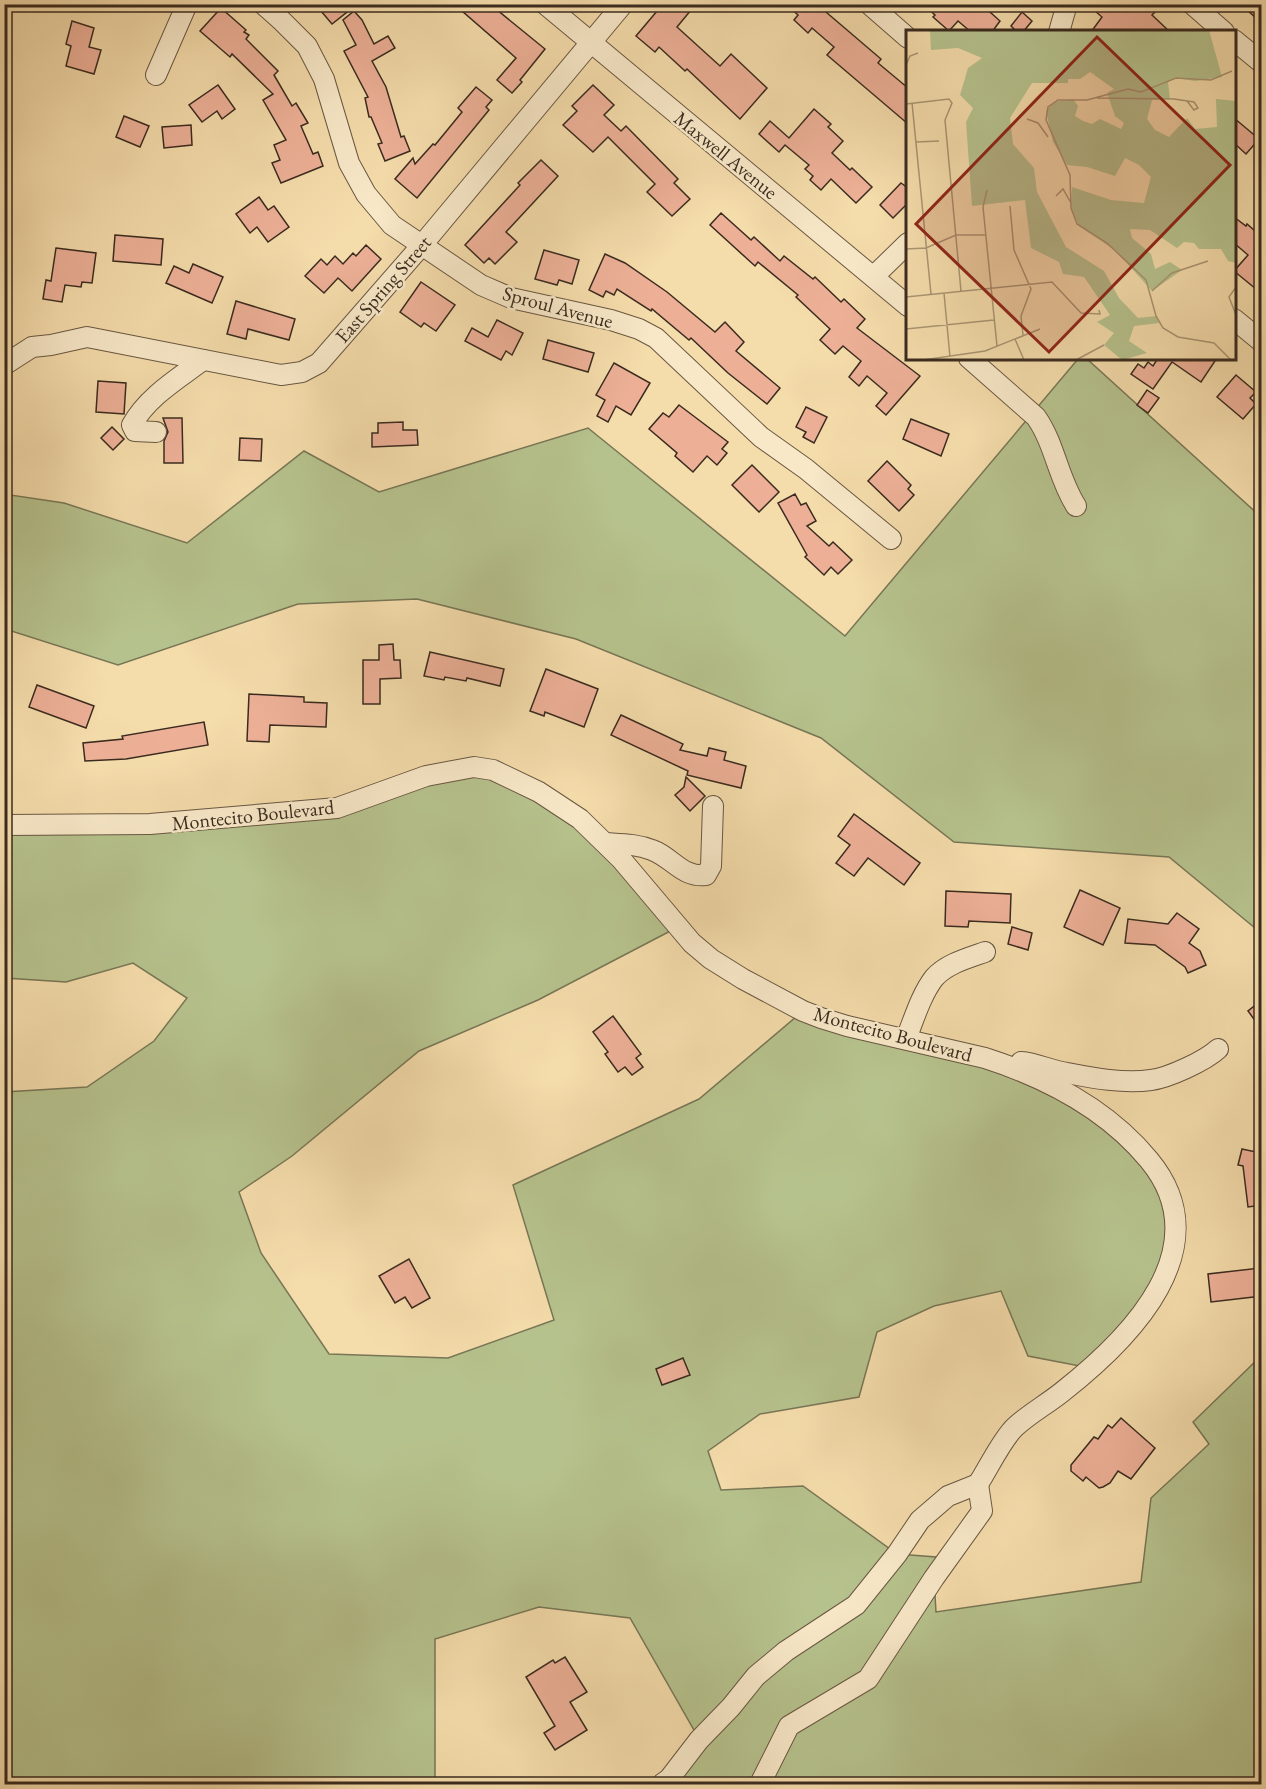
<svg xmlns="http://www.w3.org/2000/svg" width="1266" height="1789" viewBox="0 0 1266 1789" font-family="'EB Garamond',serif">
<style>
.green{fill:#b6c28d;stroke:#787656;stroke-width:1.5}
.building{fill:#edb097;stroke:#3a2b1f;stroke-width:1.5}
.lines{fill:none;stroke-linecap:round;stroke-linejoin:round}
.minor-casing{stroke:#695742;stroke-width:22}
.minor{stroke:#f8e8c8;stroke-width:20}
.labels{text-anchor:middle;stroke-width:5;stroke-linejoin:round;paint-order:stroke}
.street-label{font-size:20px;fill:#3a2b1f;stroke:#f8e8c8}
.inset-road{fill:none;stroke:#aa9573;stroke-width:1.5}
.view{fill:#8f2418;fill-opacity:0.15;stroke:#8f2418;stroke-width:3}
.inset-edge{fill:none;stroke:#3a2b1f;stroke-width:3}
</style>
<rect width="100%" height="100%" fill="#f5dcab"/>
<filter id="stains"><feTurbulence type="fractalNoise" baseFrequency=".00333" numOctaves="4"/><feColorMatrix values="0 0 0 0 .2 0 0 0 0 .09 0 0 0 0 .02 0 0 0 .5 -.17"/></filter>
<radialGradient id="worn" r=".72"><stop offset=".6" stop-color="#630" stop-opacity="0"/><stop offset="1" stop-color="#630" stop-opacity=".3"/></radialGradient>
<g class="green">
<path d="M1078 359H1087L1261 517V933L1169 857 954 842 821 738 576 639 417 599 298 604 118 665 5 629 4 494 64 503 187 543 304 451 379 492 588 428 845 636Z"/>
<path d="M458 767 539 792 678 927 538 1000 419 1051 292 1156 239 1192 261 1253 329 1354 448 1358 554 1320 513 1185 699 1099 803 1011 906 1039 1077 1099 1164 1181 1171 1261 1090 1368 1028 1356 1001 1291 934 1306 877 1332 859 1397 760 1414 708 1451 721 1490 803 1486 897 1554 949 1558 934 1578 936 1612 1141 1582 1151 1498 1209 1444 1193 1422 1261 1356V1784H662L699 1739 630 1618 539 1607 435 1639V1784H5L4 1092 87 1087 154 1041 187 998 133 963 66 982 5 978V825L337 808Z"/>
</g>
<g class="building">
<path d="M315 4H341L347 12 332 24Z"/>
<path d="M454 4 491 5 545 49 520 80 522 82 512 93 497 80 516 58Z"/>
<path d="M663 4H696L677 27 720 66 731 54 767 88 740 119 687 69 685 71 659 47 655 52 636 36Z"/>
<path d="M786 4H821L828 10 826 12 881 59 878 63 908 88V124L827 55 834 47 812 28 808 33 794 20 798 15Z"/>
<path d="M923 4H981L1000 21 992 32H971L958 21 949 31 933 17 935 15Z"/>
<path d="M1087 4H1148L1156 11 1152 15 1170 32H1091L1102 17Z"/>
<path d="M1240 4H1262V23Z"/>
<path d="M221 8 246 30 244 32 249 35 246 39 278 71 274 75 292 106 296 103 308 123 301 126 313 154 318 152 323 166 281 183 272 163 280 160 274 145 286 140 263 100 273 94 232 54 230 57 200 31Z"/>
<path d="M354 11 362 20 374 44 388 36 395 48 372 61 386 87 401 137 404 136 410 151 385 161 378 144 382 143 371 117H369L365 98 368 97 344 51 356 45 343 20Z"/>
<path d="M1022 12 1032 21 1023 32H1017L1011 26Z"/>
<path d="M72 21 94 28 89 47 101 50 94 74 66 66 71 46 66 44Z"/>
<path d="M218 85 235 109 222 119 217 111 202 122 189 105Z"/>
<path d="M593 85 614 105 604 115 621 131 626 126 678 179 674 183 690 199 672 216 647 192 655 184 608 137 593 152 563 125 577 111 572 106Z"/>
<path d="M476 87 492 100 486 107 489 110 417 198 395 179 413 158 415 164 433 144 435 145 462 112 458 108Z"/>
<path d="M814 109 831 124 828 127 843 141 832 153 850 170 852 168 872 187 856 203 831 179 821 190 810 180 813 176 805 169 809 165 785 145 779 152 759 134 770 121 789 138Z"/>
<path d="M124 116 149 126 140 147 116 137Z"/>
<path d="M1234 118 1259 139 1246 154 1234 143Z"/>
<path d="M191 125 192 145 164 148 162 127Z"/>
<path d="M541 160 558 176 506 232 517 242 495 264 489 258 484 263 465 245 520 185 518 183Z"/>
<path d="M901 183 908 188V203L893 218 880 205Z"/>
<path d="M259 197 268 210 274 206 289 227 268 242 257 227 250 233 236 214Z"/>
<path d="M721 213 751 240 754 237 780 261 784 256 813 279 815 277 841 302 844 299 865 319 857 328 920 376 886 415 876 406 887 393 867 376 859 386 849 377 861 361 843 346 835 354 820 340 830 329 796 297 798 295 758 262 755 266 710 225Z"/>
<path d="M1234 217 1246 226 1247 224 1262 237V294L1234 271 1248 255 1234 243Z"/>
<path d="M115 235 163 239 161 265 113 261Z"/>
<path d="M366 245 381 259 352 291 338 278 324 293 305 276 321 259 327 265 335 256 343 264 353 253 356 256Z"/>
<path d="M56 248 96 253 92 283 82 282 81 287 65 285 62 302 43 299 46 280 51 281Z"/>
<path d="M544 250 579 260 572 284 559 280 557 285 535 279Z"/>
<path d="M605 254 625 263 667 292 715 332 725 322 744 342 736 351 780 388 767 404 728 373 691 338 689 340 652 309 651 311 617 289 614 295 606 291 603 297 589 290Z"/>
<path d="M193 264 223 277 212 303 166 283 174 266 189 273Z"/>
<path d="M421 282 455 305 436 331 424 323 421 327 400 312Z"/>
<path d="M236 301 295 319 289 340 248 329 246 339 227 334Z"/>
<path d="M497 320 523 333 512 355 506 351 501 360 465 341 472 328 488 337Z"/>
<path d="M548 340 594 353 588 372 543 359Z"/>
<path d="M1158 358H1217L1201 382 1172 362 1153 389 1131 374 1138 364 1144 368 1148 362 1153 366Z"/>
<path d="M614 363 650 383 631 415 616 406 608 422 597 416 605 400 596 395Z"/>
<path d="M1236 375 1256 392 1250 398 1256 404 1243 419 1217 397Z"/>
<path d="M98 381 126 383 124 414 96 412Z"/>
<path d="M1147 390 1159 398 1148 413 1137 405Z"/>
<path d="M679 405 728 442 722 449 727 453 717 465 707 456 693 472 675 456 677 453 649 429 663 413 669 417Z"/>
<path d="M806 407 827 417 814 443 803 437 806 432 796 427Z"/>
<path d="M163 418H182L183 463H164V441L168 432Z"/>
<path d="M911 419 949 434 941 456 903 439Z"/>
<path d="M403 422V430H417L418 445 372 447V433H378V423Z"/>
<path d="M112 427 124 439 113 450 101 438Z"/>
<path d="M240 438 262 439 261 461 239 460Z"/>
<path d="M887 461 911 485 908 489 914 495 899 511 868 481Z"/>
<path d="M752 465 779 492 759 512 732 485Z"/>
<path d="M795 494 801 505 806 503 816 521 807 526 829 546 833 542 852 560 838 574 831 567 824 575 805 557 807 555 778 503Z"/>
<path d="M393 644 394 660H400L401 678 380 679V704H363V660H379V645Z"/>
<path d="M430 652 504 669 500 686 467 678 466 681 445 677 444 680 424 676Z"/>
<path d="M546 669 598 689 584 727 545 712 544 716 530 711Z"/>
<path d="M37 685 94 706 86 728 29 707Z"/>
<path d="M249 694 304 697V702L327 703 326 727 270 725 269 742 247 741Z"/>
<path d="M621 715 683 744 680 750 707 756 709 748 726 752 724 760 746 766 741 788 687 775 688 771 611 735Z"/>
<path d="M204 722 208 745 126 759 85 761 83 743 123 739 122 736Z"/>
<path d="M686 777 705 796 690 811 675 795 684 787Z"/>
<path d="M854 814 920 863 904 885 868 858 854 876 836 863 850 845 838 836Z"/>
<path d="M1080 890 1120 908 1103 945 1064 927Z"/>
<path d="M946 891 1011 894 1010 923 969 921 968 927 945 926Z"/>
<path d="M1177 913 1199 929 1189 943 1200 951 1206 965 1188 973 1185 967 1155 945 1125 943 1128 919 1168 924Z"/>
<path d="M1012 927 1032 933 1028 950 1008 944Z"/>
<path d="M1262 1000V1030L1248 1011Z"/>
<path d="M613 1016 641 1054 636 1058 643 1067 632 1075 625 1067 618 1072 605 1054 608 1052 593 1032Z"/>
<path d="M1242 1149 1261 1153 1256 1174 1262 1173V1205L1248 1207 1243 1166 1238 1165Z"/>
<path d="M409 1259 430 1298 412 1308 405 1297 395 1303 379 1276Z"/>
<path d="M1260 1268 1262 1296 1211 1302 1208 1274Z"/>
<path d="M683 1358 690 1375 662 1385 656 1369Z"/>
<path d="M1121 1418 1155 1448 1131 1479 1118 1471 1110 1483 1103 1487 1099 1488 1086 1477 1083 1481 1071 1471V1465L1094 1437 1098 1439 1108 1425 1112 1428Z"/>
<path d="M565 1657 587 1692 570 1702 587 1730 555 1750 544 1733 555 1726 526 1677 553 1660 555 1663Z"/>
</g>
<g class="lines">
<defs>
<g id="minor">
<path d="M263 4 281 20 307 46 324 79 349 163 366 194 392 225 481 285 511 298 611 320 639 329 656 338 761 437 806 469 891 539"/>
<path d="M545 4 908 306"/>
<path d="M869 4 908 38"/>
<path d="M1192 4 1224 32"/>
<path d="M1059 32 1067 4"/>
<path d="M1234 40 1262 63"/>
<path d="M156 75 187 4"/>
<path d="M874 276 908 243"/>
<path d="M1234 319 1262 342"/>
<path d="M969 358 1036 417C1055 444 1058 478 1076 506"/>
<path d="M4 365 32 347 51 345 87 337 281 375 302 372 319 363 422 245 623 4"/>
<path d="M156 432 135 431 132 425C147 397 179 378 203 360"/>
<path d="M4 825 150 824 337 808 426 776 474 767 493 770 539 792 580 819 621 859 692 943 711 959 743 979 803 1011 821 1018 847 1026 985 1058C1047 1078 1107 1109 1149 1160 1221 1247 1131 1338 1062 1392 1047 1404 1029 1414 1015 1427 1002 1439 988 1469 978 1484"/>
<path d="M606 843C622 844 637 844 652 850 672 857 682 878 706 875L711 866 713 806"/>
<path d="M906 1039C914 1019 921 995 934 978 946 964 968 958 985 952"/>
<path d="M1021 1062C1037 1063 1051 1071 1067 1073 1093 1078 1124 1084 1151 1080 1168 1078 1205 1061 1218 1049"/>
<path d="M662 1784 669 1779 699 1740 731 1707 756 1676 786 1651 856 1605 897 1554 920 1520 948 1496 978 1484"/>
<path d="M760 1784 789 1726 868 1679 934 1578 982 1511 978 1484"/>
</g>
</defs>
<use href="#minor" class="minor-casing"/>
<use href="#minor" class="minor"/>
</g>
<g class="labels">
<g class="street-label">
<text transform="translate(726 155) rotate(39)" y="7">Maxwell Avenue</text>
<text transform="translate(383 289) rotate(-49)" y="7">East Spring Street</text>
<text transform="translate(558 307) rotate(15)" y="7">Sproul Avenue</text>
<text transform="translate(253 815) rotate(-6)" y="7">Montecito Boulevard</text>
<text transform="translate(893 1034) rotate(15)" y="7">Montecito Boulevard</text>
</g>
</g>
<g transform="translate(906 30)">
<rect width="330" height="330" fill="#f5dcab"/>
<path d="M24 0H303L316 47 289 51 270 48 262 52 264 69 246 70 241 89 249 100 263 107 281 88 289 99 311 97 310 69 330 71V233L322 231 315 219H293L288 213 278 212 271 218 244 200 224 199 226 208 245 224 249 239 264 232 276 240 246 261 210 221 173 196 165 178 166 157 205 170 238 173 245 147 233 135 219 128 209 146 181 137 161 135 147 112 140 81 148 72 167 69 172 76 169 86 177 91 186 94 194 89 215 99 218 93 209 86 201 63 208 59 184 42 174 49H162V53H126L104 88 107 114 128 138 131 162 160 217 198 241 213 268 232 288 250 286 253 293 228 296 223 311 241 323 216 330 198 315 208 303 191 292 204 285 178 247 157 244 153 232 125 218 119 170 66 176 60 92 67 78 54 65 62 38 76 28 52 18 25 20Z" fill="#b6c28d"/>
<path class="inset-road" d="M0 35 4 26 12 23M191 68 268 69 288 72 292 78 288 80 281 71M6 73 25 264M0 74 43 69 46 73 39 90 55 261M121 89 132 93 142 107M10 112 33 111M81 160 77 177 91 316M150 166 157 159 165 173M104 176 108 220 125 259 115 286 117 305M0 219 20 218 50 205H79M330 257 323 267 330 285M246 261 266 243 302 231M38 263 44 327M0 267 146 252 175 283 194 284 193 280M0 299 88 290M109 309 118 330M17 330 79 321 134 299M170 330 198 315M325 330 308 313 272 307 257 298 250 286 240 250 201 213 171 194 165 178 164 145 140 90 142 77 152 70H181L222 59 235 62 270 48 305 50 326 41"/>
<path class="view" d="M191 7 324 135 143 322 10 194Z"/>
<rect width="330" height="330" class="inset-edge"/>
</g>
<rect width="1266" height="1789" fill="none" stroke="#f5dcab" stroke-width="24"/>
<rect x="6" y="6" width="1254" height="1777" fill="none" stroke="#3a2b1f" stroke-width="3"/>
<rect x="12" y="12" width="1242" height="1765" fill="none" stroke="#3a2b1f" stroke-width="1.5"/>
<rect width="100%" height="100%" filter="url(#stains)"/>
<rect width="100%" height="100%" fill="url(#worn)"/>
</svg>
